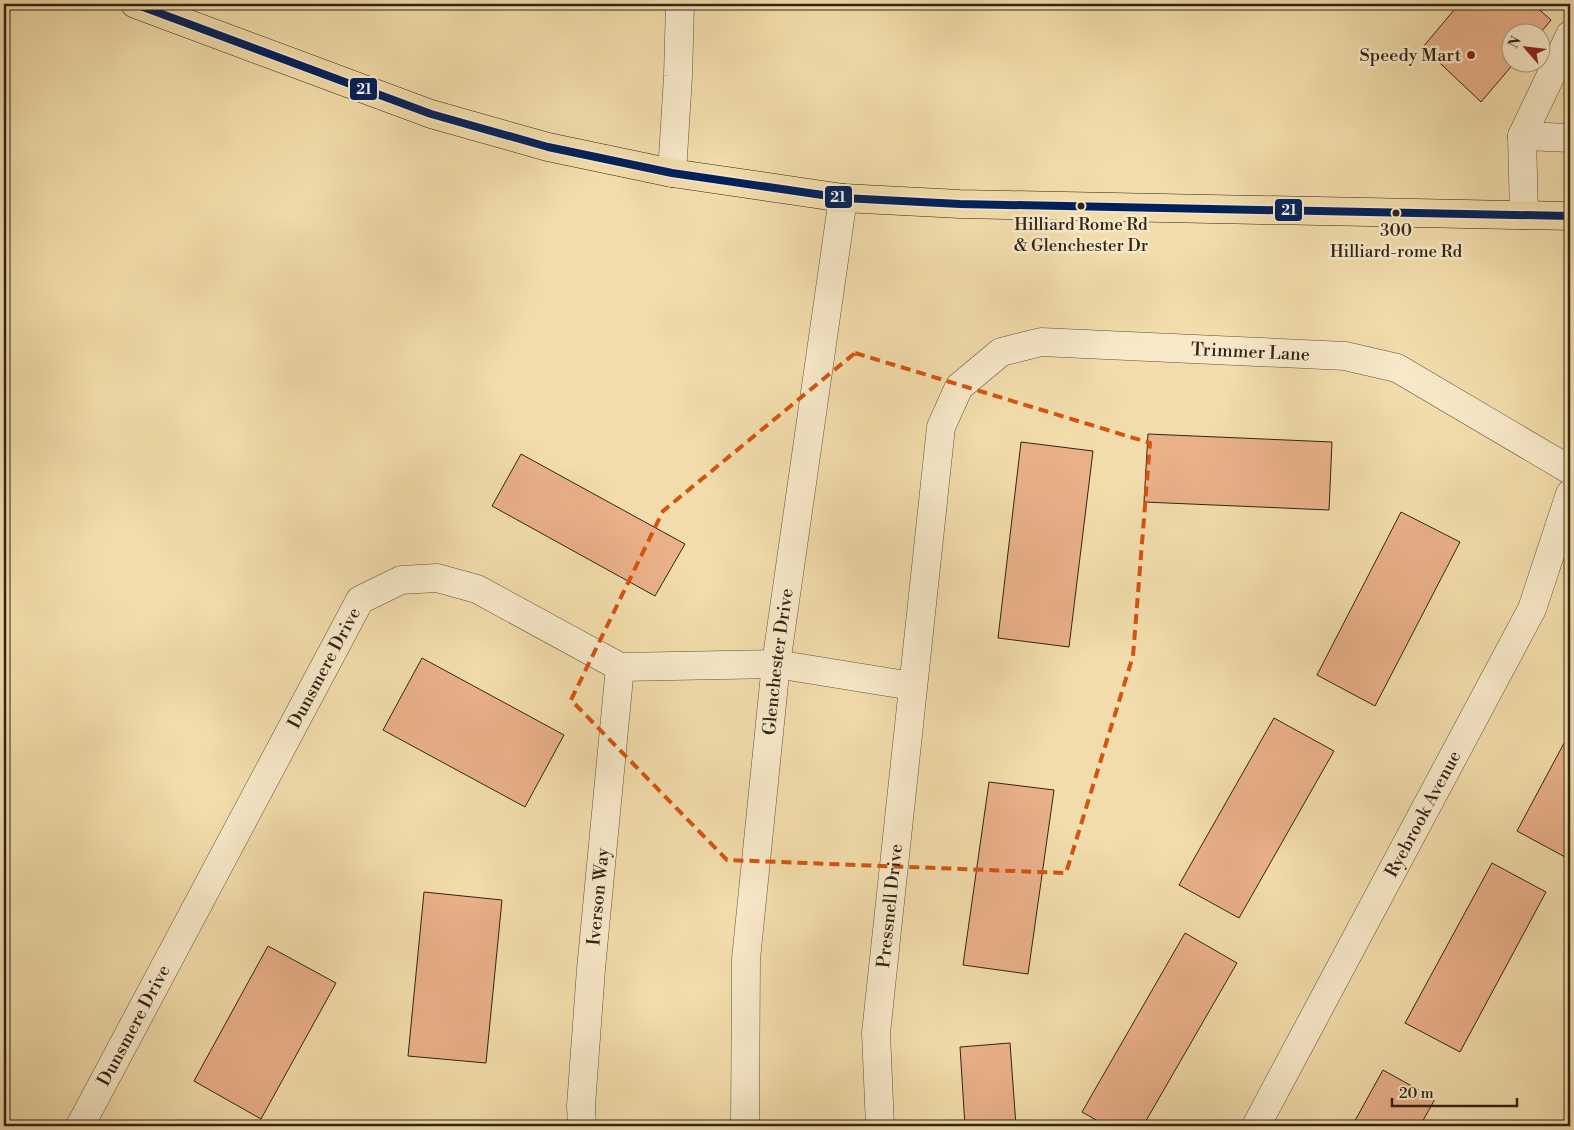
<svg xmlns="http://www.w3.org/2000/svg" width="1574" height="1130" viewBox="0 0 1574 1130" font-family="'Libre Bodoni',serif">
<style>
.building{fill:#e9b08a;stroke:#302417}
.lines{fill:none;stroke-linecap:round;stroke-linejoin:round}
.minor-casing{stroke:#60523c;stroke-width:29}
.major-casing{stroke:#302417;stroke-width:29}
.minor{stroke:#f7e8c8;stroke-width:28}
.major{stroke:#f2dcab;stroke-width:28}
.bus-1-casing{stroke:#f7e8c8;stroke-width:11}
.bus-1{stroke:#00205b;stroke-width:8}
.marked{fill:none;stroke:#d6540d;stroke-width:4;stroke-dasharray:10 6;stroke-linejoin:round}
.poi-dot{fill:#8f2418;stroke:#f7e8c8;stroke-width:2}
.bus-dot{fill:#302417;stroke:#f7e8c8;stroke-width:2}
.labels{text-anchor:middle;stroke-width:5;stroke-linejoin:round;paint-order:stroke}
.bus-label{font-size:17px;fill:#302417;stroke:#f7e8c8}
.poi-label{font-size:18px;fill:#302417;stroke:#f7e8c8;text-anchor:end}
.street-label{font-size:18px;fill:#302417;stroke:#f7e8c8}
.line-badge{stroke:#f7e8c8;stroke-width:2}
.badge-label{font-size:14px;text-anchor:middle;font-weight:bold;fill:#fff}
</style>
<rect width="100%" height="100%" fill="#f2dcab"/>
<filter id="stains"><feTurbulence type="fractalNoise" baseFrequency=".004" numOctaves="4"/><feColorMatrix values="0 0 0 0 .2 0 0 0 0 .09 0 0 0 0 .02 0 0 0 .5 -.17"/></filter>
<radialGradient id="worn" r=".72"><stop offset=".6" stop-color="#630" stop-opacity="0"/><stop offset="1" stop-color="#630" stop-opacity=".3"/></radialGradient>
<g class="building">
<path d="M1459 4H1533L1551 20 1541 32H1512V62H1515L1481 102 1423 47Z"/>
<path d="M1148 434 1332 442 1329 510 1144 502Z"/>
<path d="M1021 442 1093 451 1069 647 998 638Z"/>
<path d="M521 454 685 544 655 596 492 506Z"/>
<path d="M1401 512 1460 542 1375 706 1317 675Z"/>
<path d="M422 658 564 735 525 807 383 730Z"/>
<path d="M1274 718 1334 751 1239 918 1179 885Z"/>
<path d="M1570 732V847L1565 857 1517 831Z"/>
<path d="M989 782 1054 790 1028 974 963 965Z"/>
<path d="M1492 863 1546 892 1460 1052 1405 1023Z"/>
<path d="M424 892 502 900 486 1063 408 1056Z"/>
<path d="M1185 933 1237 963 1143 1126H1107L1082 1112Z"/>
<path d="M268 946 336 983 261 1119 194 1081Z"/>
<path d="M1010 1043 1016 1126H965L960 1047Z"/>
<path d="M1383 1070 1435 1099 1420 1126H1352Z"/>
</g>
<g class="lines">
<defs>
<g id="minor">
<path d="M1522 136 1570 138"/>
<path d="M672 173 678 76 680 4"/>
<path d="M1524 215 1522 136 1570 35"/>
<path id="s1" d="M80 1126 360 600 401 580 437 578 477 589 620 667 776 664 912 686"/>
<path id="s2" d="M582 1126 581 1106 591 969 620 667"/>
<path id="s3" d="M745 1126 746 959 776 664 843 198"/>
<path id="s4" d="M880 1126 876 1033 941 427 959 387 1001 352 1041 342 1345 356 1397 368 1570 470"/>
<path id="s5" d="M1256 1126 1532 609 1570 494"/>
</g>
<path id="major" d="M135 4 431 114 548 147 672 173 843 198 960 204 1570 216"/>
</defs>
<use href="#minor" class="minor-casing"/>
<use href="#major" class="major-casing"/>
<use href="#minor" class="minor"/>
<use href="#major" class="major"/>
<defs>
<path id="bus-1" d="M135 4 431 114 548 147 672 173 843 198 960 204 1570 216"/>
</defs>
<use href="#bus-1" class="bus-1-casing"/>
<use href="#bus-1" class="bus-1"/>
</g>
<path class="marked" d="M855 353 1150 443 1133 656 1066 873 727 860 571 700 663 511Z"/>
<circle class="poi-dot" cx="1471" cy="55" r="5"/>
<g class="bus-dot">
<circle cx="1081" cy="206" r="4.5"/>
<circle cx="1396" cy="213" r="4.5"/>
</g>
<g class="labels">
<g class="bus-label">
<text x="1081" y="230">Hilliard Rome Rd<tspan x="1081" dy="21">&amp; Glenchester Dr</tspan></text>
<text x="1396" y="236">300<tspan x="1396" dy="21">Hilliard-rome Rd</tspan></text>
</g>
<g class="poi-label">
<text x="1461" y="61">Speedy Mart</text>
</g>
<g class="street-label">
<text dy="6" stroke="none"><textPath href="#s4" startOffset="1052">Trimmer Lane</textPath></text>
<text dy="6" stroke="none"><textPath href="#s3" startOffset="466">Glenchester Drive</textPath></text>
<text dy="6" stroke="none"><textPath href="#s1" startOffset="519">Dunsmere Drive</textPath></text>
<text dy="6" stroke="none"><textPath href="#s5" startOffset="354">Ryebrook Avenue</textPath></text>
<text dy="6" stroke="none"><textPath href="#s2" startOffset="230">Iverson Way</textPath></text>
<text dy="6" stroke="none"><textPath href="#s4" startOffset="221">Pressnell Drive</textPath></text>
<text dy="6" stroke="none"><textPath href="#s1" startOffset="114">Dunsmere Drive</textPath></text>
</g>
</g>
<g class="line-badge">
<rect x="349" y="77" width="29" height="24" rx="5" fill="#00205b"/>
<rect x="824" y="185" width="29" height="24" rx="5" fill="#00205b"/>
<rect x="1274" y="198" width="29" height="24" rx="5" fill="#00205b"/>
</g>
<g class="badge-label">
<text x="364" y="94">21</text>
<text x="838" y="202">21</text>
<text x="1289" y="215">21</text>
</g>
<rect width="1574" height="1130" fill="none" stroke="#f2dcab" stroke-width="20"/>
<rect x="5" y="5" width="1564" height="1120" fill="none" stroke="#302417" stroke-width="2.5"/>
<rect x="10" y="10" width="1554" height="1110" fill="none" stroke="#302417"/>
<g transform="translate(1526 48) rotate(298)"><circle r="24" fill="#f7e8c8" stroke="#a79a81"/>
<path d="M0-4L9 19L0 12L-9 19Z" fill="#8f2418"/>
<text y="-8" font-size="14" font-weight="bold" text-anchor="middle" fill="#302417">N</text>
</g>
<path d="M1392 1098v8h125v-8" fill="none" stroke="#302417" stroke-width="2.5"/>
<text x="1399" y="1098" font-size="15" fill="#302417" stroke="#f7e8c8" stroke-width="4" paint-order="stroke">20 m</text>
<rect width="100%" height="100%" filter="url(#stains)"/>
<rect width="100%" height="100%" fill="url(#worn)"/>
</svg>
